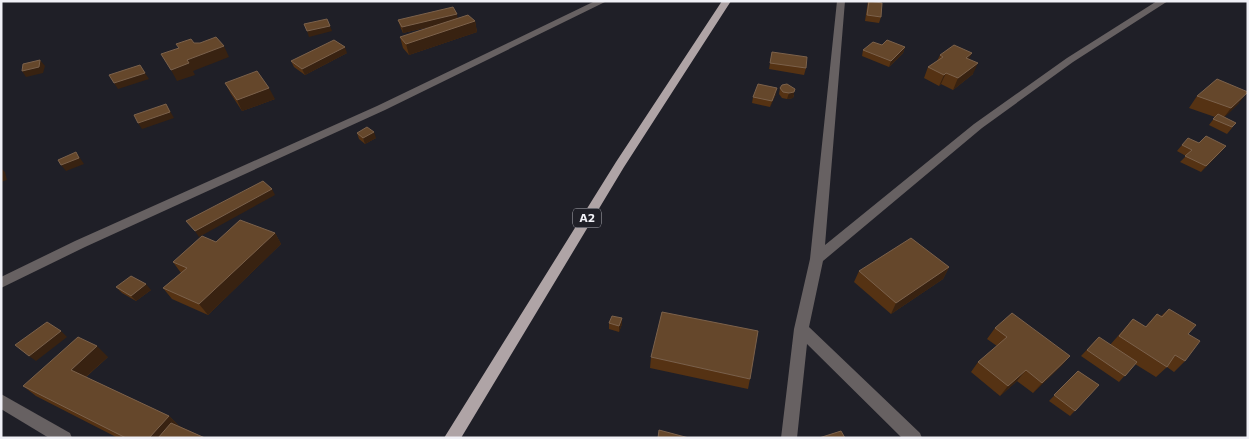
<svg xmlns="http://www.w3.org/2000/svg" width="1249" height="439" viewBox="0 0 1249 439" font-family="Commissioner,sans-serif">
<style>
.lines{fill:none;stroke-linecap:round;stroke-linejoin:round}
.minor{fill:#676162;fill-rule:evenodd}
.tertiary{fill:#676162;fill-rule:evenodd}
.primary{fill:#afa4a6;fill-rule:evenodd}
.wall{fill:#553213}
.shaded-wall{fill:#382211}
.building{fill:#65472b;stroke:#7b614b}
.labels{text-anchor:middle;stroke-width:4.5;stroke-linejoin:round;paint-order:stroke}
.shield{fill:#1f1f27;stroke:#b1b1b8;stroke-width:1}
.shield-label{font-size:12px;font-weight:bold;fill:#f0f0f6}
</style>
<rect width="100%" height="100%" fill="#1f1f27"/>
<g class="lines">
<g class="minor">
<path d="M837 1H845L825 245 974 124 1067 58 1157 1H1168L1073 62 982 128 823 261 809 327 920 433 922 438H902L807 344 797 438H781L794 329 810 259Z"/>
<path d="M1 394 70 433 72 438H49L1 409Z"/>
</g>
<path class="tertiary" d="M595 1H607L385 110 85 247 1 288V277L75 241 377 106Z"/>
<path class="primary" d="M722 1H731L624 167 461 438H444L616 162Z"/>
</g>
<g class="wall">
<path d="M868 1 881 17 879 23 865 21Z"/>
<path d="M458 18 475 21 477 32 409 55 403 48 400 37 434 26 403 33 400 26 398 20Z"/>
<path d="M882 45 905 47 903 53 889 67 862 56 863 50Z"/>
<path d="M772 52 806 68 804 75 769 69Z"/>
<path d="M347 53 305 75 294 67 291 61Z"/>
<path d="M940 55 969 59 973 74 953 90 941 84 939 86 924 78 928 67 937 61Z"/>
<path d="M225 83 275 99 242 111 231 94Z"/>
<path d="M780 88 794 95 793 98 787 99 782 98 779 94Z"/>
<path d="M776 94 770 107 752 103 753 97Z"/>
<path d="M1197 96 1239 103 1224 117 1236 123 1227 134 1209 125 1215 117 1189 108Z"/>
<path d="M357 133 376 138 365 144 359 139Z"/>
<path d="M1199 143 1226 146 1201 172 1180 162 1186 156 1177 151 1182 145Z"/>
<path d="M275 233 281 244 208 315 172 299 163 288 181 273 173 262 216 242Z"/>
<path d="M949 267 943 279 891 314 854 282 859 271Z"/>
<path d="M116 287 151 290 136 301 122 293Z"/>
<path d="M1169 309 1188 334 1185 361 1174 372 1167 367 1156 377 1135 364 1119 382 1081 356 1099 337 1110 345 1133 319 1145 327 1157 314 1161 316Z"/>
<path d="M622 318V324L619 332 609 329V323Z"/>
<path d="M995 328 1070 356 1061 366 1033 393 1017 381 1000 396 971 372 978 362 997 346 987 339Z"/>
<path d="M108 357 86 377 169 416 179 426 205 438H118L36 396 23 386Z"/>
<path d="M651 357 750 379 748 389 650 368Z"/>
<path d="M1078 371 1099 385 1070 416 1049 401Z"/>
</g>
<g class="shaded-wall">
<path d="M457 14 458 20 403 33 402 27Z"/>
<path d="M475 21 477 32 409 55 406 44Z"/>
<path d="M330 26 332 31 309 37 307 31Z"/>
<path d="M224 46 229 57 193 71 195 75 177 81 171 70 187 60Z"/>
<path d="M345 47 347 53 305 75 302 69Z"/>
<path d="M905 47 903 53 889 67 891 61Z"/>
<path d="M972 53 967 64 966 58Z"/>
<path d="M40 60 45 66 43 73 26 77 22 71Z"/>
<path d="M978 63 973 74 953 90 958 78Z"/>
<path d="M145 73 149 79 118 89 114 83Z"/>
<path d="M946 73 941 84 939 86 944 75Z"/>
<path d="M269 88 275 99 242 111 237 100Z"/>
<path d="M777 88 776 94 770 107 772 101Z"/>
<path d="M795 89 793 98 787 99 789 93Z"/>
<path d="M1248 92 1239 103 1222 120 1231 108Z"/>
<path d="M166 104 174 118 142 129 138 123Z"/>
<path d="M374 132 376 138 365 144 363 138Z"/>
<path d="M1226 146 1221 152 1201 172 1206 166Z"/>
<path d="M76 152 84 164 66 171 61 165Z"/>
<path d="M1 168 5 172 7 180 1 182Z"/>
<path d="M272 189 275 195 199 237 195 231Z"/>
<path d="M275 233 281 244 208 315 199 304Z"/>
<path d="M949 267 943 279 891 314 896 303Z"/>
<path d="M146 284 151 290 136 301 131 296Z"/>
<path d="M622 318V324L619 332V326Z"/>
<path d="M61 331 67 337 36 361 29 356Z"/>
<path d="M97 346 108 357 82 380 71 370Z"/>
<path d="M1070 356 1061 366 1033 393 1042 383Z"/>
<path d="M1026 370 1017 381 1000 396 1008 386Z"/>
<path d="M169 416 179 426 168 438H149Z"/>
</g>
<g class="building">
<path d="M869 1 882 3 881 17 867 15Z"/>
<path d="M453 7 457 14 402 27 398 20Z"/>
<path d="M468 15 475 21 406 44 400 37Z"/>
<path d="M327 19 330 26 307 31 304 24Z"/>
<path d="M216 37 224 46 187 60 189 63 171 70 161 54 179 48 176 44 191 39 194 43H200Z"/>
<path d="M334 40 345 47 302 69 291 61Z"/>
<path d="M887 40 905 47 891 61 863 50 873 42 882 45Z"/>
<path d="M954 45 972 53 966 58 978 63 958 78 946 73 944 75 928 67 943 57 940 55Z"/>
<path d="M772 52 807 57 806 68 770 63Z"/>
<path d="M40 60 39 67 22 71 23 64Z"/>
<path d="M140 65 145 73 114 83 109 75Z"/>
<path d="M257 71 269 88 237 100 225 83Z"/>
<path d="M1217 79 1248 92 1231 108 1197 96Z"/>
<path d="M758 84 777 88 772 101 753 97Z"/>
<path d="M787 84 795 89 794 92 789 93 783 92 780 88 782 85Z"/>
<path d="M166 104 170 112 138 123 134 115Z"/>
<path d="M1218 114 1236 123 1232 127 1213 119Z"/>
<path d="M367 127 374 132 363 138 357 133Z"/>
<path d="M1206 136 1226 146 1206 166 1185 156 1192 150 1182 145 1188 138 1199 143Z"/>
<path d="M76 152 79 158 61 165 58 160Z"/>
<path d="M263 181 272 189 195 231 186 221Z"/>
<path d="M240 220 275 233 199 304 163 288 187 268 173 262 202 236 216 242Z"/>
<path d="M911 238 949 267 896 303 859 271Z"/>
<path d="M131 276 146 284 131 296 116 287Z"/>
<path d="M1169 309 1196 325 1188 334 1200 341 1185 361 1175 355 1167 367 1119 336 1133 319 1146 327 1157 314 1162 317Z"/>
<path d="M662 312 758 331 750 379 651 357Z"/>
<path d="M1012 313 1070 356 1042 383 1026 370 1008 386 978 362 1007 337 995 328Z"/>
<path d="M612 316 622 318 619 326 609 323Z"/>
<path d="M47 322 61 331 29 356 15 345Z"/>
<path d="M78 337 97 346 71 370 169 416 149 438H126L23 386Z"/>
<path d="M1099 337 1137 362 1125 376 1087 350Z"/>
<path d="M1078 371 1099 385 1075 411 1054 395Z"/>
<path d="M171 423 205 438H158Z"/>
<path d="M659 430 689 438H658Z"/>
<path d="M841 431 845 438H819Z"/>
</g>
<g class="labels">
<rect class="shield" x="573" y="208.5" width="28" height="19" rx="4"/>
<g class="shield-label">
<text x="587" y="222">A2</text>
</g>
</g>
<rect width="1249" height="439" fill="none" stroke="#f0f0f6" stroke-width="5"/>
</svg>
